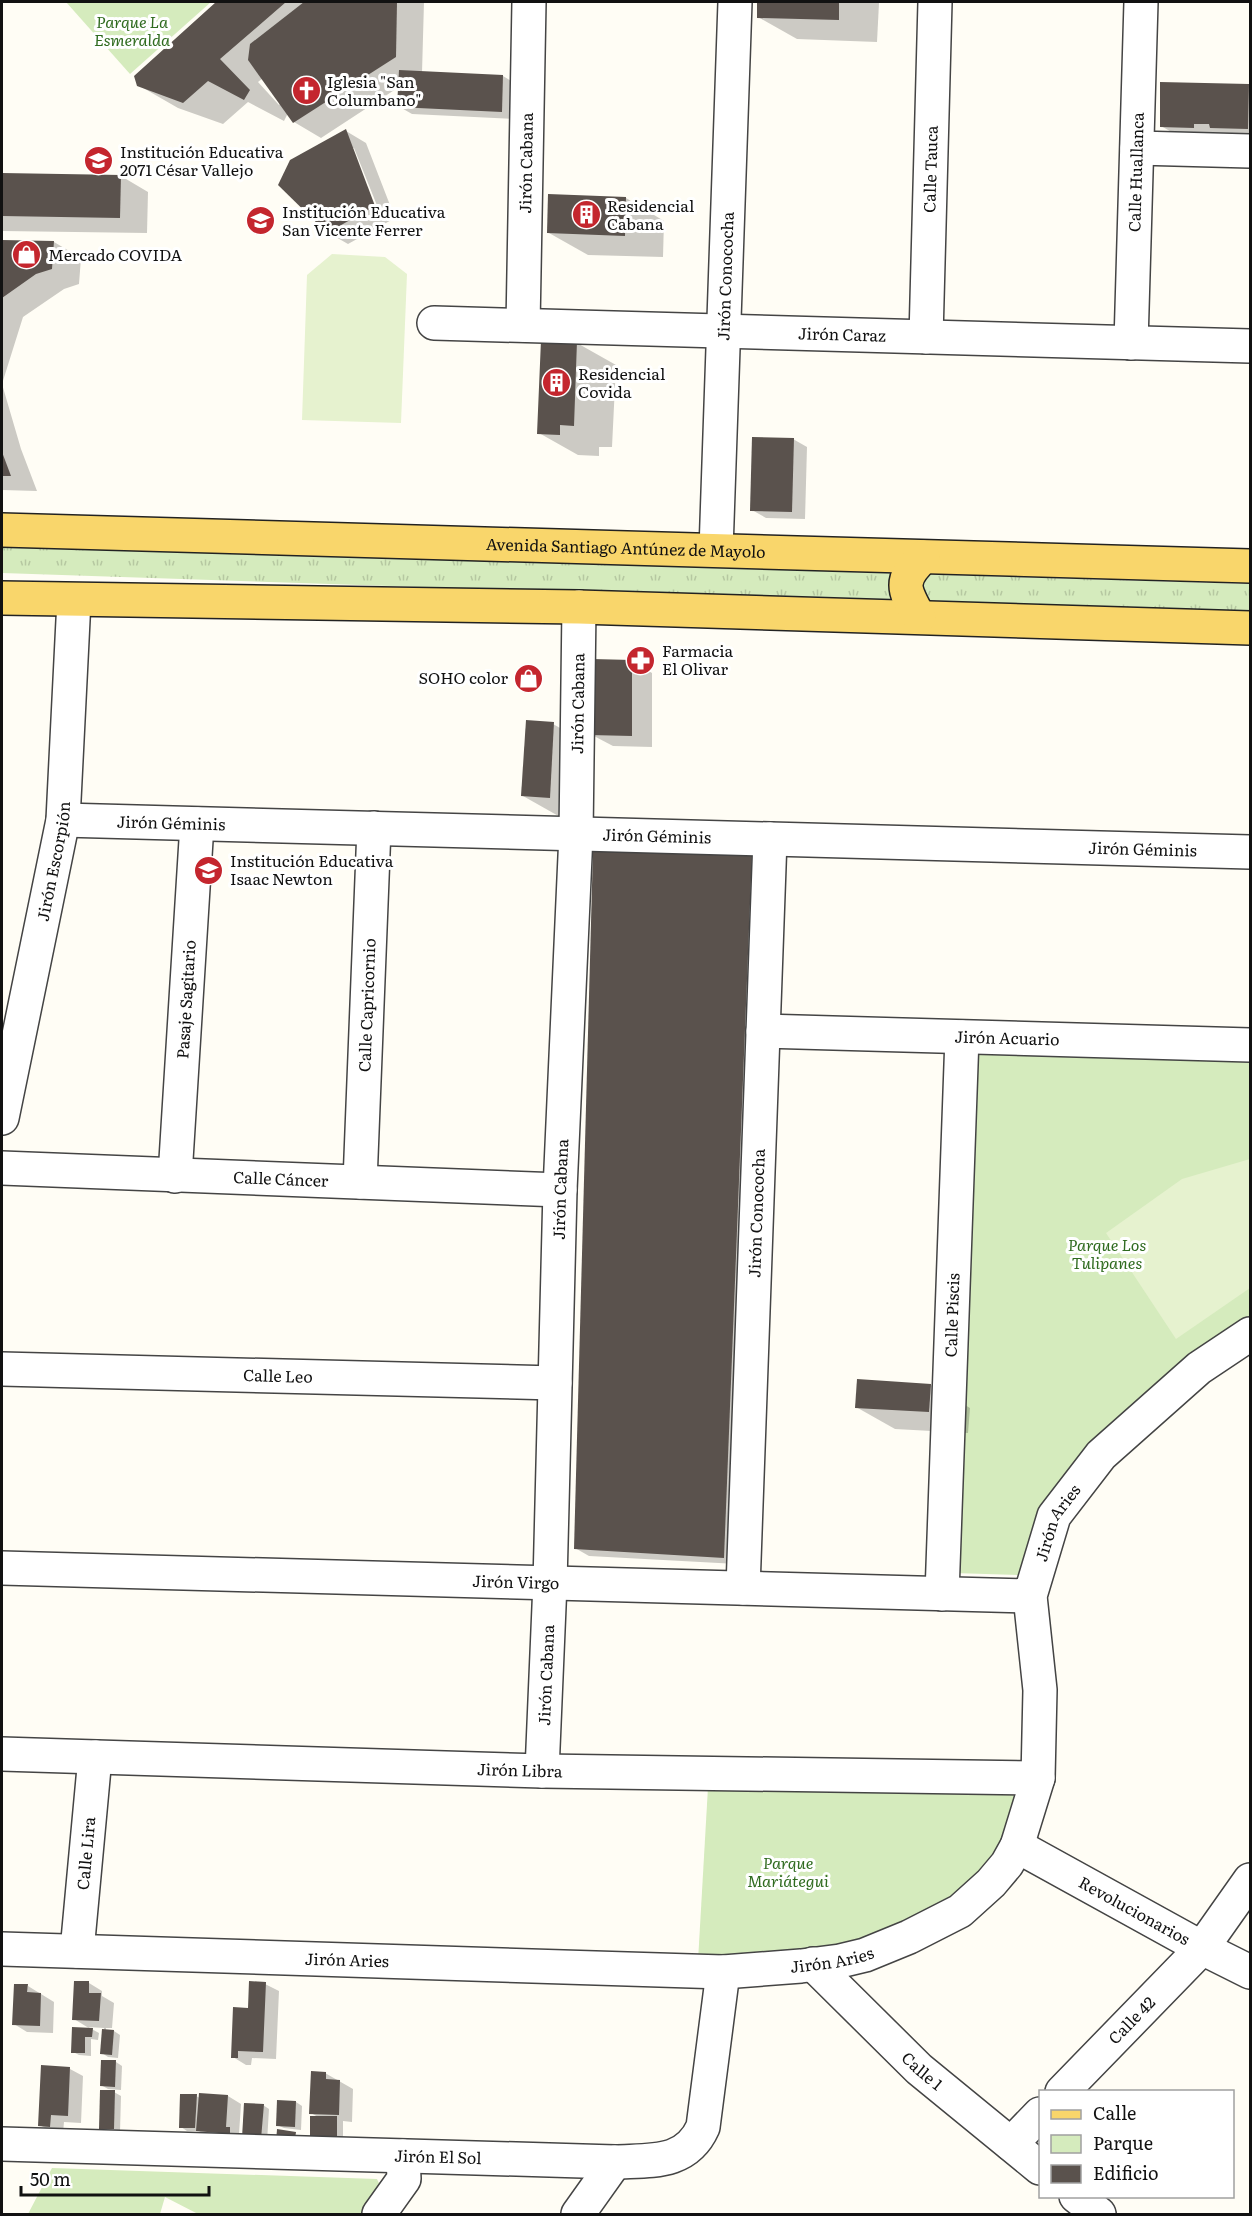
<svg xmlns="http://www.w3.org/2000/svg" width="1252" height="2216" viewBox="0 0 1252 2216" font-family="Literata,serif">
<style>
.grass{fill:url(#grass-tufts)}
.park{fill:#d5ebbd}
.pitch{fill:#e6f2cf}
.shadow{fill:#0003;fill-rule:evenodd}
.building{fill:#5a524d}
.lines{fill:none;stroke-linecap:round;stroke-linejoin:round}
.minor-casing{stroke:#444;stroke-width:36}
.major-casing{stroke:#222;stroke-width:36}
.minor{stroke:#fff;stroke-width:33}
.major{stroke:#f9d66b;stroke-width:33}
.labels{text-anchor:middle;stroke-width:6;stroke-linejoin:round;paint-order:stroke}
.park-label{font-size:16px;font-style:italic;fill:#2f6b1f;stroke:#fff}
.poi-label{font-size:16px;fill:#111;stroke:#fff;text-anchor:start}
.street-label{font-size:16px;fill:#111;stroke:#fff}
</style>
<defs>
<pattern id="grass-tufts" width="24" height="20" patternUnits="userSpaceOnUse" patternTransform="scale(1.5)"><rect width="24" height="20" fill="#d5ebbd"/><path d="M3 7l-1-3M5 7V3M7 7l1-3M15 17l-1-3M17 17v-4M19 17l1-3" fill="none" stroke="#b6c8a1"/></pattern>
</defs>
<rect width="100%" height="100%" fill="#fffdf5"/>
<path class="grass" d="M2 546 1250 584V615L2 573Z"/>
<g class="park">
<path d="M66 2H211L130 74Z"/>
<path d="M970 1051 1250 1054V1327L1127 1424 1020 1575 953 1573Z"/>
<path d="M708 1787 1024 1791 1021 1818 964 1895 841 1951 698 1961Z"/>
<path d="M52 2168 377 2179 383 2192 364 2214H198L165 2197 160 2214H28Z"/>
</g>
<g class="pitch">
<path d="M332 254 385 257 407 274 401 423 302 420 307 275Z"/>
<path d="M1250 1159V1288L1176 1339 1106 1233 1182 1179Z"/>
</g>
<g class="shadow">
<path d="M219 2H424L422 73 503 76 516 84 515 119 412 114 398 106 399 87 321 138 294 122 288 113 284 121 248 102 223 124 178 108 138 85 135 77ZM263 78 281 103 279 105 258 82Z"/>
<path d="M759 2H876L879 3 877 42 797 39 758 17Z"/>
<path d="M1248 86 1250 87V139L1182 138 1161 126Z"/>
<path d="M346 131 366 143 395 218 348 244 327 232ZM351 148H354L380 213 377 214Z"/>
<path d="M2 174 121 176 148 192 147 233 2 231Z"/>
<path d="M626 198 664 221 663 257 588 255 549 233Z"/>
<path d="M2 241 54 242 81 258 79 284 64 289 23 317 2 384 21 449 37 491 2 490Z"/>
<path d="M577 343 616 365 612 447H599V456L578 455 539 433Z"/>
<path d="M793 439 807 447 805 519 766 518 752 510Z"/>
<path d="M632 661 652 673V747L613 746 592 735Z"/>
<path d="M553 724 592 746 562 818 523 796Z"/>
<path d="M752 855 765 862 737 1564 589 1556 575 1548Z"/>
<path d="M858 1381 931 1385 970 1408 968 1433 895 1429 856 1407Z"/>
<path d="M89 1983 102 1991V1996L114 2003 112 2028H106V2031H114L120 2035 118 2058 108 2057 102 2053 104 2028 88 2027 99 2033 98 2040 91 2039V2056L79 2055 73 2052 74 2029 92 2030 74 2019Z"/>
<path d="M265 1984 279 1991 276 2059 252 2058 251 2065H246L233 2057 249 2010Z"/>
<path d="M28 1986 54 2002 53 2033 27 2032 14 2024Z"/>
<path d="M102 2061 116 2062 122 2066 121 2090 108 2089 101 2085Z"/>
<path d="M70 2069 83 2076 81 2123 64 2122 63 2133H53L40 2125Z"/>
<path d="M325 2073 353 2089 352 2122 343 2121V2144L318 2117 311 2113Z"/>
<path d="M114 2092 121 2096 120 2132 107 2131 101 2128Z"/>
<path d="M196 2096 200 2098 228 2096 241 2104 239 2134 243 2137 263 2105 269 2109 267 2142 211 2138 199 2131H187L181 2127Z"/>
<path d="M296 2102 302 2106 301 2130 284 2128 277 2125Z"/>
</g>
<g class="building">
<path d="M216 2H286L220 59 250 90 244 100 208 81 183 103 137 86 134 76Z"/>
<path d="M304 2H397L396 57 293 123 248 60 250 44Z"/>
<path d="M757 2H839V20L757 18Z"/>
<path d="M399 70 503 75 502 112 397 107Z"/>
<path d="M1160 82 1249 84 1248 129 1210 128 1209 124H1194V128L1160 127Z"/>
<path d="M346 129 375 206 327 233 278 185 290 160Z"/>
<path d="M2 173 121 175 120 218 2 216Z"/>
<path d="M548 194 626 197 625 236 547 233Z"/>
<path d="M2 240 54 241 52 269 36 274 2 298Z"/>
<path d="M541 340 577 341 574 426 560 425V435L537 434Z"/>
<path d="M752 437 794 438 792 512 750 511Z"/>
<path d="M2 452 11 476H2Z"/>
<path d="M592 659 632 660V736L590 735Z"/>
<path d="M526 720 554 722 550 798 521 796Z"/>
<path d="M593 849 752 853 724 1558 574 1549Z"/>
<path d="M857 1379 931 1384 929 1412 855 1408Z"/>
<path d="M74 1981H89V1993H101L99 2021 72 2020Z"/>
<path d="M249 1981 266 1982 263 2052 238 2051V2058H231L233 2007 248 2008Z"/>
<path d="M14 1984H28L27 1992 41 1993 40 2026 12 2025Z"/>
<path d="M72 2027 93 2028 92 2037H85V2053H71Z"/>
<path d="M102 2029 114 2030 112 2055 100 2054Z"/>
<path d="M101 2060H116L115 2087 100 2086Z"/>
<path d="M41 2065 70 2067 68 2116 51 2115 50 2127 38 2126Z"/>
<path d="M311 2071 326 2072V2079L340 2080 339 2115 309 2114Z"/>
<path d="M100 2090H115L114 2129H99Z"/>
<path d="M199 2093 228 2095 226 2127H230V2134L196 2131Z"/>
<path d="M180 2094H197L195 2128H179Z"/>
<path d="M277 2100 296 2101 295 2127 276 2126Z"/>
<path d="M244 2103 264 2104 261 2139 242 2138Z"/>
<rect x="310" y="2116" width="27" height="25"/>
<path d="M277 2129 296 2132 294 2145 276 2143Z"/>
</g>
<g class="lines">
<defs>
<g id="minor">
<path d="M1137 148 1250 151"/>
<path id="s1" d="M434 323 1250 346"/>
<path id="s2" d="M523 325 529 2"/>
<path id="s3" d="M926 337 935 2"/>
<path id="s4" d="M1131 343 1141 2"/>
<path id="s5" d="M716 550 735 2"/>
<path id="s6" d="M63 820 1250 852"/>
<path id="s7" d="M763 1031 1250 1045"/>
<path id="s8" d="M2 1118 63 820 74 600"/>
<path id="s9" d="M2 1168 560 1190"/>
<path id="s10" d="M175 1176 197 824"/>
<path id="s11" d="M360 1182 374 828"/>
<path id="s12" d="M2 1369 555 1383"/>
<path id="s13" d="M2 1568 1030 1596"/>
<path id="s14" d="M743 1588 770 839"/>
<path id="s15" d="M942 1594 962 1037"/>
<path id="s16" d="M2 1754 542 1771 1038 1778"/>
<path id="s17" d="M542 1771 550 1583 560 1190 576 834 579 607"/>
<path id="s18" d="M1017 1846 1202 1948 1250 1972"/>
<path id="s19" d="M2 1949 723 1972 801 1966 840 1961 865 1955 909 1937 960 1911 991 1883 1007 1864 1017 1846 1038 1778 1040 1690 1030 1596 1054 1516 1101 1455 1199 1368 1250 1334"/>
<path id="s20" d="M77 1951 95 1757"/>
<path id="s21" d="M813 1964 919 2069 1040 2168"/>
<path id="s22" d="M1062 2092 1202 1948 1250 1880"/>
<path id="s23" d="M2 2144 615 2162C651 2160 686 2165 703 2127L723 1972"/>
<path d="M1011 2144 1040 2114"/>
<path d="M1076 2196 1099 2214"/>
<path d="M379 2214 404 2179 403 2156"/>
<path d="M578 2214 615 2162"/>
</g>
<g id="major">
<path id="s24" d="M2 530 1250 566"/>
<path d="M2 598 579 607 1250 628"/>
<path d="M919 617C904 590 898 581 923 557"/>
</g>
</defs>
<use href="#minor" class="minor-casing"/>
<use href="#major" class="major-casing"/>
<use href="#minor" class="minor"/>
<use href="#major" class="major"/>
</g>
<defs>
<symbol id="church-disc" viewBox="-11 -11 22 22"><circle r="9.5" fill="#c4262e" stroke="#fff"/><path d="M-1.2-6h2.4v3.5h3.3v2.4h-3.3V6h-2.4V-.1h-3.3v-2.4h3.3Z" fill="#fff"/></symbol>
<symbol id="school-disc" viewBox="-11 -11 22 22"><circle r="9.5" fill="#c4262e" stroke="#fff"/><path d="M0-5L7-2L0 1L-7-2ZM-4 1L0 2.5L4 1V4Q0 6-4 4Z" fill="#fff"/></symbol>
<symbol id="building-disc" viewBox="-11 -11 22 22"><circle r="9.5" fill="#c4262e" stroke="#fff"/><path d="M-4-6H4V6H1V3H-1V6H-4ZM-2.5-4.3h1.7v1.8h-1.7ZM.8-4.3h1.7v1.8H.8ZM-2.5-1h1.7V.8h-1.7ZM.8-1h1.7V.8H.8Z" fill="#fff"/></symbol>
<symbol id="shop-disc" viewBox="-11 -11 22 22"><circle r="9.5" fill="#c4262e" stroke="#fff"/><path d="M-5-2.5h2.3a2.7 3.5 0 0 1 5.4 0H5L5.5 6h-11ZM-1.5-2.5h3a1.5 2.3 0 0 0-3 0Z" fill="#fff"/></symbol>
<symbol id="pharmacy-disc" viewBox="-11 -11 22 22"><circle r="9.5" fill="#c4262e" stroke="#fff"/><path d="M-2-6h4v4h4v4h-4v4h-4v-4h-4v-4h4Z" fill="#fff"/></symbol>
</defs>
<g fill-rule="evenodd">
<use href="#church-disc" x="290" y="74" width="33" height="33"/>
<use href="#school-disc" x="82" y="144" width="33" height="33"/>
<use href="#building-disc" x="570" y="198" width="33" height="33"/>
<use href="#school-disc" x="244" y="204" width="33" height="33"/>
<use href="#shop-disc" x="10" y="238" width="33" height="33"/>
<use href="#building-disc" x="540" y="366" width="33" height="33"/>
<use href="#pharmacy-disc" x="624" y="644" width="33" height="33"/>
<use href="#shop-disc" x="512" y="662" width="33" height="33"/>
<use href="#school-disc" x="192" y="854" width="33" height="33"/>
</g>
<g class="labels">
<g class="park-label">
<text x="132" y="28">Parque La<tspan x="132" dy="18">Esmeralda</tspan></text>
<text x="1107" y="1251">Parque Los<tspan x="1107" dy="18">Tulipanes</tspan></text>
<text x="788" y="1869">Parque<tspan x="788" dy="18">Mariátegui</tspan></text>
</g>
<g class="poi-label">
<text x="327" y="88">Iglesia "San<tspan x="327" dy="18">Columbano"</tspan></text>
<text x="120" y="158">Institución Educativa<tspan x="120" dy="18">2071 César Vallejo</tspan></text>
<text x="607" y="212">Residencial<tspan x="607" dy="18">Cabana</tspan></text>
<text x="282" y="218">Institución Educativa<tspan x="282" dy="18">San Vicente Ferrer</tspan></text>
<text x="48" y="261">Mercado COVIDA</text>
<text x="578" y="380">Residencial<tspan x="578" dy="18">Covida</tspan></text>
<text x="662" y="657">Farmacia<tspan x="662" dy="18">El Olivar</tspan></text>
<text x="508" y="684" text-anchor="end">SOHO color</text>
<text x="230" y="867">Institución Educativa<tspan x="230" dy="18">Isaac Newton</tspan></text>
</g>
<g class="street-label">
<text dy="6" stroke="none"><textPath href="#s2" startOffset="162">Jirón Cabana</textPath></text>
<text dy="6" stroke="none"><textPath href="#s3" startOffset="168">Calle Tauca</textPath></text>
<text dy="6" stroke="none"><textPath href="#s4" startOffset="171">Calle Huallanca</textPath></text>
<text dy="6" stroke="none"><textPath href="#s5" startOffset="274">Jirón Conococha</textPath></text>
<text dy="6" stroke="none"><textPath href="#s1" startOffset="408">Jirón Caraz</textPath></text>
<text dy="6" stroke="none"><textPath href="#s24" startOffset="624">Avenida Santiago Antúnez de Mayolo</textPath></text>
<text dy="6" stroke="none"><textPath href="#s17" startOffset="1068">Jirón Cabana</textPath></text>
<text dy="6" stroke="none"><textPath href="#s6" startOffset="108">Jirón Géminis</textPath></text>
<text dy="6" stroke="none"><textPath href="#s6" startOffset="594">Jirón Géminis</textPath></text>
<text dy="6" stroke="none"><textPath href="#s6" startOffset="1080">Jirón Géminis</textPath></text>
<text dy="6" stroke="none"><textPath href="#s8" startOffset="262">Jirón Escorpión</textPath></text>
<text dy="6" stroke="none"><textPath href="#s10" startOffset="177">Pasaje Sagitario</textPath></text>
<text dy="6" stroke="none"><textPath href="#s11" startOffset="177">Calle Capricornio</textPath></text>
<text dy="6" stroke="none"><textPath href="#s7" startOffset="244">Jirón Acuario</textPath></text>
<text dy="6" stroke="none"><textPath href="#s9" startOffset="279">Calle Cáncer</textPath></text>
<text dy="6" stroke="none"><textPath href="#s17" startOffset="582">Jirón Cabana</textPath></text>
<text dy="6" stroke="none"><textPath href="#s14" startOffset="375">Jirón Conococha</textPath></text>
<text dy="6" stroke="none"><textPath href="#s15" startOffset="279">Calle Piscis</textPath></text>
<text dy="6" stroke="none"><textPath href="#s12" startOffset="276">Calle Leo</textPath></text>
<text dy="6" stroke="none"><textPath href="#s19" startOffset="1389">Jirón Aries</textPath></text>
<text dy="6" stroke="none"><textPath href="#s13" startOffset="514">Jirón Virgo</textPath></text>
<text dy="6" stroke="none"><textPath href="#s17" startOffset="96">Jirón Cabana</textPath></text>
<text dy="6" stroke="none"><textPath href="#s16" startOffset="518">Jirón Libra</textPath></text>
<text dy="6" stroke="none"><textPath href="#s20" startOffset="98">Calle Lira</textPath></text>
<text dy="6" stroke="none"><textPath href="#s18" startOffset="134">Revolucionarios</textPath></text>
<text dy="6" stroke="none"><textPath href="#s19" startOffset="831">Jirón Aries</textPath></text>
<text dy="6" stroke="none"><textPath href="#s19" startOffset="345">Jirón Aries</textPath></text>
<text dy="6" stroke="none"><textPath href="#s22" startOffset="100">Calle 42</textPath></text>
<text dy="6" stroke="none"><textPath href="#s21" startOffset="153">Calle 1</textPath></text>
<text dy="6" stroke="none"><textPath href="#s23" startOffset="436">Jirón El Sol</textPath></text>
</g>
</g>
<rect width="1252" height="2216" fill="none" stroke="#111111" stroke-width="6"/>
<rect x="1039" y="2090" width="195" height="108" fill="#ffffff" stroke="#a0a0a0" stroke-width="1.5"/>
<rect x="1051" y="2110" width="30" height="9" fill="#f9d66b" stroke="#a0a0a0" stroke-width="1.5"/>
<text x="1093" y="2120" font-size="18" fill="#111111">Calle</text>
<rect x="1051" y="2135" width="30" height="18" fill="#d5ebbd" stroke="#a0a0a0" stroke-width="1.5"/>
<text x="1093" y="2150" font-size="18" fill="#111111">Parque</text>
<rect x="1051" y="2165" width="30" height="18" fill="#5a524d" stroke="#a0a0a0" stroke-width="1.5"/>
<text x="1093" y="2180" font-size="18" fill="#111111">Edificio</text>
<path d="M21 2186v9h188v-9" fill="none" stroke="#111111" stroke-width="3"/>
<text x="30" y="2186" font-size="18" fill="#111111" stroke="#ffffff" stroke-width="4.5" paint-order="stroke">50 m</text>
</svg>
